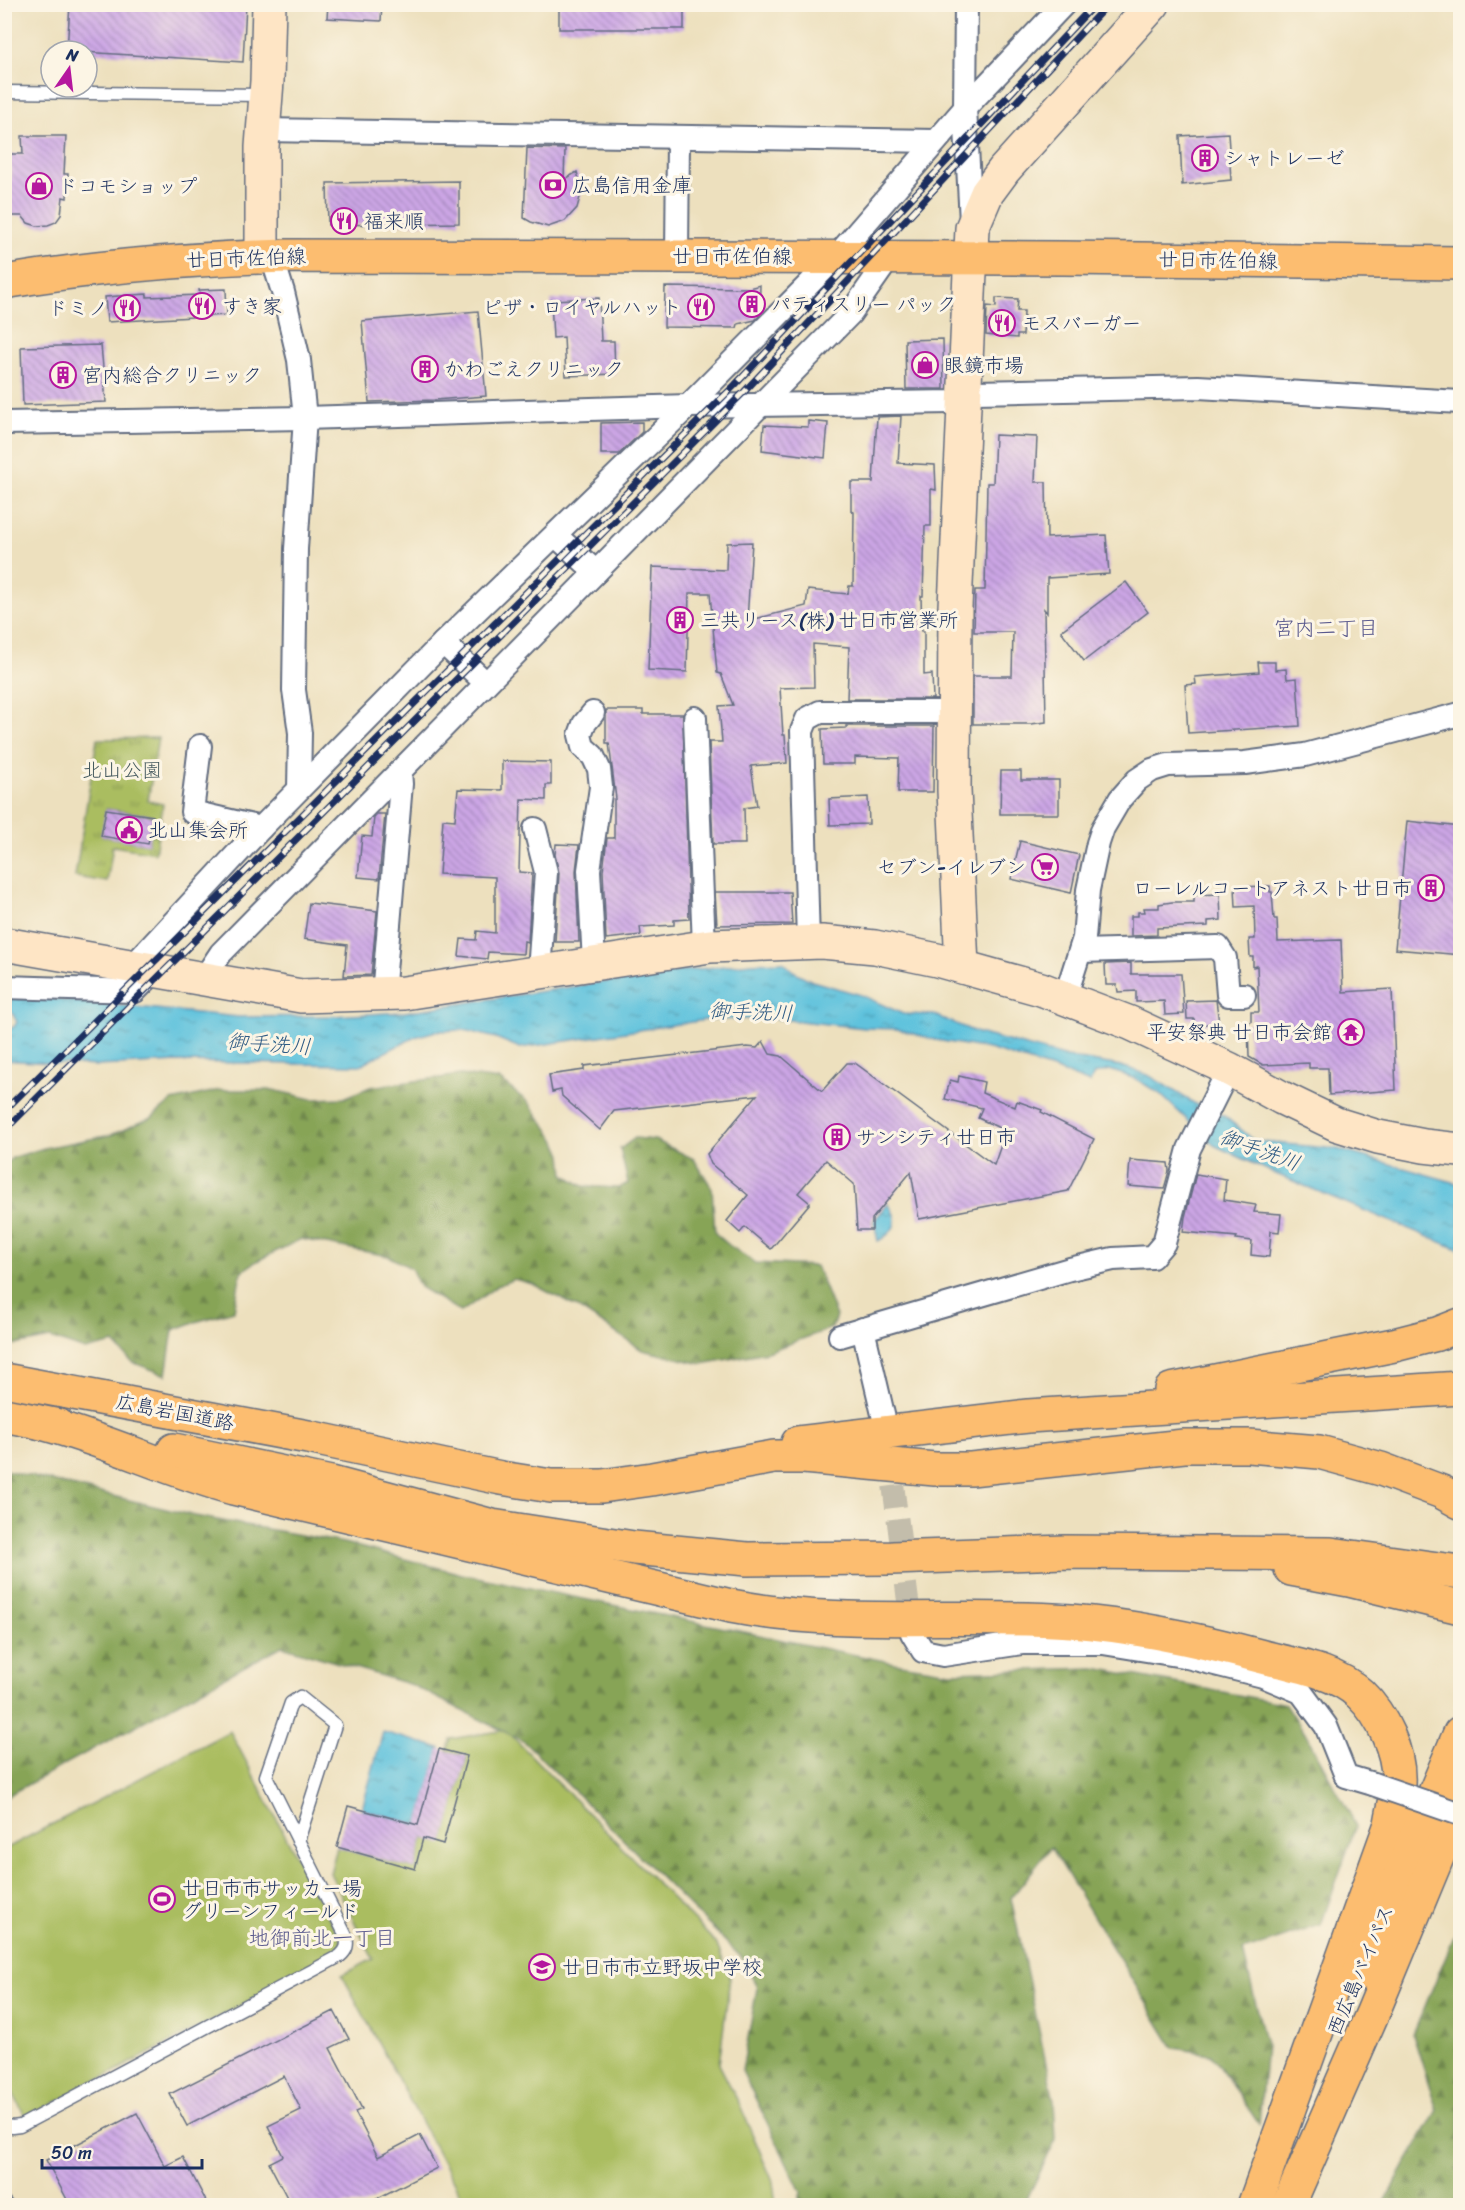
<svg xmlns="http://www.w3.org/2000/svg" width="1465" height="2210" viewBox="0 0 1465 2210" font-family="Sriracha,'Klee One',sans-serif">
<style>
.grass{fill:#aabd61;stroke:#627660;stroke-width:1.5}
.forest{fill:url(#forest-firs);stroke:#516a5a;stroke-width:1.5}
.park{fill:url(#park-tufts);stroke:#627660;stroke-width:1.5;fill-rule:evenodd}
.water{fill:url(#water-ripples);stroke:#3d789e;stroke-width:1.5}
.building{fill:url(#building-back-hatch)}
.lines{fill:none;stroke-linecap:round;stroke-linejoin:round}
.street-tunnel{stroke:#c3bdab;stroke-width:22;stroke-dasharray:22 11;stroke-linecap:butt}
.lane-casing{stroke:#646d80;stroke-width:15}
.street-casing{stroke:#646d80;stroke-width:26}
.secondary-casing{stroke:#646d80;stroke-width:36}
.primary-casing{stroke:#646d80;stroke-width:36}
.highway-casing{stroke:#646d80;stroke-width:36}
.lane{stroke:#fff;stroke-width:12}
.street{stroke:#fff;stroke-width:22}
.secondary{stroke:#fee5c5;stroke-width:33}
.primary{stroke:#fcbd6f;stroke-width:33}
.highway{stroke:#fcbd6f;stroke-width:33}
.rail-casing{stroke:#1b2f5e;stroke-width:7}
.rail{stroke:#fcf5e5;stroke-width:4.5;stroke-dasharray:14;stroke-linecap:butt}
.street-bridge-casing{stroke:#646d80;stroke-width:26;stroke-linecap:butt}
.street-bridge{stroke:#fff;stroke-width:22}
.labels{text-anchor:middle;stroke-width:6;stroke-linejoin:round;paint-order:stroke}
.poi-label{font-size:20px;fill:#1b2f5e;stroke:#fcf5e5;text-anchor:start}
.street-label{font-size:20px;fill:#1b2f5e;stroke:#fcf5e5}
.park-label{font-size:20px;fill:#465a5f;stroke:#fcf5e5}
.neighbourhood-label{font-size:21px;fill:#59598d;stroke:#fcf5e5}
.water-label{font-size:21px;font-style:italic;fill:#2f5b84;stroke:#fcf5e5}
</style>
<defs>
<pattern id="forest-firs" width="22" height="20" patternUnits="userSpaceOnUse" patternTransform="scale(1.5)"><rect width="22" height="20" fill="#87a457"/><path d="M5 1l3.5 6h-7zM16 11l3.5 6h-7z" fill="#6e864b"/></pattern>
<pattern id="park-tufts" width="24" height="20" patternUnits="userSpaceOnUse" patternTransform="scale(1.5)"><rect width="24" height="20" fill="#aabd61"/><path d="M3 7l-1-3M5 7V3M7 7l1-3M15 17l-1-3M17 17v-4M19 17l1-3" fill="none" stroke="#8a9a53"/></pattern>
<pattern id="water-ripples" width="26" height="14" patternUnits="userSpaceOnUse" patternTransform="scale(1.5)"><rect width="26" height="14" fill="#5fc2dd"/><path d="M2 4q2-2 4 0t4 0M15 11q2-2 4 0t4 0" fill="none" stroke="#4e9eb6"/></pattern>
<pattern id="building-back-hatch" width="6" height="6" patternUnits="userSpaceOnUse" patternTransform="scale(1.5)"><rect width="6" height="6" fill="#cca6e5"/><path d="M-1 5l2 2M0 0l6 6M5-1l2 2" fill="none" stroke="#a588bd"/></pattern>
</defs>
<rect width="100%" height="100%" fill="#fcf5e5"/>
<filter id="ink" filterUnits="userSpaceOnUse"><feTurbulence type="fractalNoise" baseFrequency=".0167" numOctaves="2"/><feDisplacementMap in="SourceGraphic" scale="12" xChannelSelector="R" yChannelSelector="G"/><feConvolveMatrix kernelMatrix="1 2 1 2 8 2 1 2 1" color-interpolation-filters="sRGB"/></filter>
<filter id="wash" filterUnits="userSpaceOnUse"><feTurbulence type="fractalNoise" baseFrequency=".008" numOctaves="4" result="noise"/><feDisplacementMap in="SourceGraphic" scale="24" xChannelSelector="R" yChannelSelector="G"/><feGaussianBlur stdDeviation="1.35" result="paint"/><feColorMatrix in="noise" values="0 0 0 0 0 0 0 0 0 0 0 0 0 0 0 0 0 1.4 0 .05"/><feComposite in="paint" operator="in"/></filter>
<g filter="url(#wash)">
<rect width="100%" height="100%" fill="#ede0be"/>
<g class="grass">
<path d="M506 1730 716 1943 730 1977 719 2064 740 2105 773 2182 776 2205H466L342 1975 373 1959 330 1873 337 1847 415 1869 423 1838 443 1843 467 1756 447 1751 451 1739Z"/>
<path d="M230 1731 346 1950 26 2118 5 2078V1849Z"/>
</g>
<g class="forest">
<path d="M461 1075 500 1080 529 1103 555 1139 562 1155 564 1174 583 1186 619 1188 628 1183 620 1149 635 1138 655 1140 694 1159 712 1188 715 1233 729 1245 755 1263 816 1266 836 1316 832 1328 767 1352 702 1364 642 1350 580 1309 533 1284 514 1279 497 1286 461 1312 420 1287 411 1268 388 1256 347 1248 301 1239 257 1261 241 1272 234 1311 192 1323 173 1330 166 1375 132 1362 114 1343 85 1350 50 1338 5 1347 4 1166 12 1158 44 1148 111 1135 151 1118 172 1101 220 1090H273L312 1099 344 1098 370 1087Z"/>
<path d="M5 1470 195 1516 344 1543 462 1574 895 1663 950 1672 1095 1668 1286 1704 1306 1735 1356 1825 1321 1925 1243 1951 1266 2045 1259 2124 1211 2054 1174 2048 1051 1847 1011 1898 1054 2101 1056 2139 1024 2205H798L801 2192 742 2071 757 1988 744 1960 525 1742 412 1685 282 1646 5 1797Z"/>
<path d="M1460 1922V2205H1382L1437 2110 1413 2035Z"/>
</g>
<path class="park" d="M158 738 148 801 163 804 155 853 113 846 107 882 75 877 97 739ZM106 809 153 816 151 826 156 827 155 835 150 834 148 844 102 836Z"/>
<g class="water">
<path d="M783 962 793 971 812 981 861 995 903 1014 934 1015 978 1033 1067 1057 1121 1066 1148 1075 1197 1105 1224 1116 1255 1141 1337 1149 1460 1184V1250L1276 1174 1214 1145 1159 1093 1136 1079 1110 1070 1094 1074 1090 1083 1062 1072 989 1049 936 1040 897 1029 865 1028 771 1018 705 1020 520 1048 496 1038 464 1030 436 1031 415 1037 360 1065 178 1062 97 1066 5 1060 4 1031 14 1027 17 1022 9 1007 12 998 51 999 239 1017 334 1016 405 1012 664 973 751 963Z"/>
<path d="M888 1204C901 1221 895 1232 878 1241L874 1221Z"/>
<path d="M383 1732 440 1748 418 1825 362 1809Z"/>
</g>
<g id="blocks">
<g class="building">
<path d="M70 4H246L243 62 67 51Z"/>
<path d="M328 4H382L381 21 327 18Z"/>
<rect x="559" y="4" width="125" height="25"/>
<path d="M1228 133 1231 180 1182 185 1180 136Z"/>
<path d="M22 136H66L64 174H68L67 198 63 197 61 215 56 222 48 225 37 226 28 223 22 216H11L10 154H23Z"/>
<path d="M527 148 565 149 564 180 577 172 582 190 577 208 565 221 548 227 531 222 524 218Z"/>
<path d="M459 181V223L328 225 327 183Z"/>
<path d="M760 285 759 316 755 320 738 324 737 328 664 327 665 287 749 288Z"/>
<path d="M226 289 227 315 107 322 105 297 147 294V297L200 295 199 290Z"/>
<path d="M599 298 601 341H614L615 374 566 376 564 337 553 338 551 300Z"/>
<path d="M996 298 1018 299 1017 311H1024L1023 335H1017V338L986 335 987 306 996 307Z"/>
<path d="M478 311 486 396 434 400 369 402 362 321Z"/>
<path d="M943 339 944 389H906L905 340Z"/>
<path d="M101 345 106 402 23 405 21 347Z"/>
<path d="M901 416 898 463 935 465 936 490 931 489V526H925L923 596H921L922 631H924V675L932 674 933 699H847L849 647 813 644 814 687 780 688 783 735H785L787 763 751 766 757 806 744 808 745 844H713L709 742H722L719 706 733 705 721 674 717 673 710 593H689L687 672 648 670 652 567 726 570 727 543 752 542 747 621 806 606 808 590 848 594 849 586H853L854 512 851 511V482H873L877 417Z"/>
<path d="M808 421 828 423 825 458 762 450 764 425 808 427Z"/>
<path d="M642 422V432L619 454H601V423Z"/>
<path d="M995 435 1037 437 1035 482H1046L1047 538 1106 535 1109 574 1047 578V613L1044 609 1046 722 1031 724H973V676H1012L1013 632H974L975 590H985L987 483H993Z"/>
<path d="M1126 582 1148 612 1084 661 1061 631Z"/>
<path d="M1258 662H1275V670L1286 669 1287 679 1297 678 1300 726 1188 733 1185 685 1196 684 1195 677 1259 672Z"/>
<path d="M606 710H643V714H683L689 919 674 920V925L640 927 641 935 606 939 603 871 607 838H614V799H616L609 743H606Z"/>
<path d="M846 726H934L933 792H898L899 758 855 757V764H823L822 729 846 728Z"/>
<path d="M502 761 551 762V785H546V800L521 799 519 872 532 873 528 942 524 941 523 954 488 952 487 959 459 956 461 939 476 940 477 931 495 933V877L439 874 443 819 455 820 458 789 502 790Z"/>
<path d="M1001 771H1021V780H1059V814H1000Z"/>
<path d="M868 797 869 824 830 825 829 799Z"/>
<path d="M106 809 153 816 148 844 101 836Z"/>
<path d="M377 814H385L379 879 358 877 362 836 372 837 374 817Z"/>
<path d="M1407 821 1461 827V955L1395 949Z"/>
<path d="M1020 841 1079 855 1071 893 1011 879Z"/>
<path d="M556 844 579 845 576 871 579 942H555L559 873 555 855Z"/>
<path d="M1270 886V892H1272L1274 919H1277L1278 942 1341 940 1343 992 1392 989 1396 1090 1329 1095 1328 1068H1309V1063L1263 1065 1249 1057 1248 1023 1251 1022V1012H1259L1257 966 1253 967V957H1250L1249 939H1255L1254 906 1236 907 1235 887Z"/>
<path d="M715 892H790L792 924 717 925Z"/>
<path d="M1220 894 1221 920 1208 921V926L1157 928V935L1131 936V916H1138V912H1145L1144 908H1159V904L1172 902H1194V895Z"/>
<path d="M309 903 377 911 371 975 344 976 347 945 304 939Z"/>
<path d="M1131 963V974H1181L1184 1014 1165 1015 1164 1001 1136 1002V991L1118 992 1117 985H1106L1105 964Z"/>
<path d="M1216 1000 1219 1023 1194 1025V1019H1187L1186 1001Z"/>
<path d="M763 1041 770 1054 781 1056 822 1091 847 1063H855L994 1165 1006 1131 978 1118 982 1108 945 1099 950 1080 958 1082 959 1076 984 1082 982 1093 1015 1107 1017 1101 1042 1110 1041 1112 1094 1139 1068 1191 919 1219 911 1172 872 1219V1230H857L854 1184 826 1160 798 1193 810 1203 771 1249 745 1227 740 1233 727 1221 748 1195 711 1164 707 1154 757 1095 614 1111 600 1130 562 1096 561 1090 552 1092 549 1075 584 1070V1066L747 1047 757 1048Z"/>
<path d="M1130 1160 1168 1163 1169 1171 1164 1189 1128 1186Z"/>
<path d="M1196 1174 1226 1179 1224 1200 1256 1205 1254 1212 1281 1214 1279 1232 1271 1231 1269 1257 1251 1255 1252 1241 1236 1239 1237 1237 1183 1232 1185 1217Z"/>
<path d="M439 1749 467 1756 443 1844 423 1838 415 1869 337 1847 348 1806 418 1825Z"/>
<path d="M334 2011 349 2039 330 2048 362 2109 355 2112 378 2157 420 2135 437 2168 364 2205H291L269 2163 283 2156 268 2126 301 2110 284 2076 187 2126 170 2094Z"/>
<path d="M137 2113 165 2166 183 2157 208 2205H70L46 2160Z"/>
</g>
</g>
</g>
<g filter="url(#ink)">
<use href="#blocks" fill-opacity="0" stroke="#646d80" stroke-width="1.5"/>
<g class="lines">
<path class="street-tunnel" d="M889 1453 912 1632"/>
<defs>
<g id="lane">
<path d="M4 92 264 95"/>
<path d="M4 2125 12 2127 20 2126 340 1956C347 1950 348 1945 346 1936L266 1776 291 1703 300 1697 335 1725 298 1841"/>
<path d="M4 2202 7 2206"/>
</g>
<g id="street">
<path d="M966 4 965 108 971 222"/>
<path d="M263 130 936 141"/>
<path d="M677 256 678 138"/>
<path d="M272 257 283 292 299 360 305 418 296 549 294 690 300 733 299 789"/>
<path d="M4 423 305 418 688 406 953 402 975 392 1198 387 1460 402"/>
<path d="M555 535 596 572"/>
<path d="M443 643 486 683"/>
<path d="M593 713 584 724 580 735 583 747 593 756 599 769 601 787 589 870 594 963"/>
<path d="M695 718 704 947"/>
<path d="M200 746 192 812 261 828"/>
<path d="M535 829 546 872 539 972"/>
<path d="M808 942 802 731 807 719 820 712H955"/>
<path d="M1081 951 1218 947 1225 958 1228 995H1244"/>
<path d="M131 968 261 828 443 643 688 406 836 257 965 108 1064 4"/>
<path d="M206 981 209 971 221 953 850 314 890 257"/>
<path d="M4 987 135 991 154 972"/>
<path d="M383 995 401 784 400 771"/>
<path d="M1065 998 1084 938 1088 890 1098 843 1103 828 1120 799 1137 780 1152 770 1168 765 1245 763 1305 755 1460 714"/>
<path d="M863 1329 885 1423"/>
<path d="M840 1336 1070 1269 1113 1259 1152 1257 1164 1243 1189 1149 1229 1069"/>
<path d="M912 1633 923 1651 943 1655 1022 1643H1103L1183 1656 1263 1676 1301 1692 1326 1726 1346 1776 1373 1784"/>
</g>
<g id="secondary">
<path d="M262 257V147L267 81 269 4"/>
<path d="M4 944 301 996 404 993 710 946 822 942 875 947 937 960 1041 989 1130 1023 1229 1069 1282 1098 1336 1124 1378 1137 1424 1146 1460 1150"/>
<path d="M962 967 954 790 955 607 972 228 987 193 1004 170 1153 4"/>
</g>
<path id="primary" d="M4 282C98 266 190 259 285 256L1063 258 1460 263"/>
<g id="highway">
<path d="M4 1380 308 1437 501 1478 551 1486H602L652 1479 774 1457H803L935 1469H971L1184 1446H1249L1319 1452 1381 1469 1442 1492 1460 1502"/>
<path d="M1171 1390 1394 1345 1437 1334 1460 1325"/>
<path d="M4 1415 59 1426"/>
<path d="M38 1422C105 1439 167 1470 233 1488L731 1606C843 1628 958 1613 1071 1621 1136 1626 1200 1640 1263 1657 1295 1665 1335 1671 1360 1694 1382 1715 1400 1752 1398 1784 1397 1797 1393 1811 1391 1824L1254 2206"/>
<path d="M798 1443 1028 1416 1460 1388"/>
<path d="M174 1450 331 1483 492 1526 634 1548 747 1559 892 1558 1064 1552 1331 1554 1460 1572"/>
<path d="M1291 1569 1349 1580 1460 1607"/>
<path d="M1359 1973 1460 1733"/>
<path d="M1288 2206 1373 2012 1460 1802"/>
</g>
</defs>
<use href="#lane" class="lane-casing"/>
<use href="#street" class="street-casing"/>
<use href="#secondary" class="secondary-casing"/>
<use href="#primary" class="primary-casing"/>
<use href="#highway" class="highway-casing"/>
<use href="#lane" class="lane"/>
<use href="#street" class="street"/>
<use href="#secondary" class="secondary"/>
<use href="#primary" class="primary"/>
<use href="#highway" class="highway"/>
<defs>
<g id="rail">
<path d="M4 1111 735 385 1095 4"/>
<path d="M4 1131 744 392 1108 4"/>
</g>
</defs>
<use href="#rail" class="rail-casing"/>
<use href="#rail" class="rail"/>
<defs>
<path id="street-bridge" d="M1373 1784 1460 1814"/>
</defs>
<use href="#street-bridge" class="street-bridge-casing"/>
<use href="#street-bridge" class="street-bridge"/>
</g>
</g>
<defs>
<symbol id="building-ring" viewBox="-11 -11 22 22"><circle r="9.5" fill="#fcf5e5" stroke="#b5179e" stroke-width="1.5"/><path d="M-4-6H4V6H1V3H-1V6H-4ZM-2.5-4.3h1.7v1.8h-1.7ZM.8-4.3h1.7v1.8H.8ZM-2.5-1h1.7V.8h-1.7ZM.8-1h1.7V.8H.8Z" fill="#b5179e"/></symbol>
<symbol id="bank-ring" viewBox="-11 -11 22 22"><circle r="9.5" fill="#fcf5e5" stroke="#b5179e" stroke-width="1.5"/><path d="M-6-4H6V4H-6ZM0-2.3a2.3 2.3 0 1 0 0 4.6a2.3 2.3 0 1 0 0-4.6Z" fill="#b5179e"/></symbol>
<symbol id="shop-ring" viewBox="-11 -11 22 22"><circle r="9.5" fill="#fcf5e5" stroke="#b5179e" stroke-width="1.5"/><path d="M-5-2.5h2.3a2.7 3.5 0 0 1 5.4 0H5L5.5 6h-11ZM-1.5-2.5h3a1.5 2.3 0 0 0-3 0Z" fill="#b5179e"/></symbol>
<symbol id="restaurant-ring" viewBox="-11 -11 22 22"><circle r="9.5" fill="#fcf5e5" stroke="#b5179e" stroke-width="1.5"/><path d="M-5-6h1v4h1v-4h1v4h1v-4h1v5L-1.5 .5V6h-2V.5L-5-1ZM5-6V6H3V1.5H1.5Q1.5-4 5-6Z" fill="#b5179e"/></symbol>
<symbol id="civic-ring" viewBox="-11 -11 22 22"><circle r="9.5" fill="#fcf5e5" stroke="#b5179e" stroke-width="1.5"/><path d="M-.6-6.5H3V-4.5H.6V-3L4-1V1h2V6H-6V1h2V-1L-.6-3ZM-1.2 2.5V6h2.4V2.5Z" fill="#b5179e"/></symbol>
<symbol id="supermarket-ring" viewBox="-11 -11 22 22"><circle r="9.5" fill="#fcf5e5" stroke="#b5179e" stroke-width="1.5"/><path d="M-6-5.5h2.5l.6 2H6L4.5 2H-2.5L-4.4-4H-6ZM-1.5 3.2a1.3 1.3 0 1 0 .1 0ZM3 3.2a1.3 1.3 0 1 0 .1 0Z" fill="#b5179e"/></symbol>
<symbol id="temple-ring" viewBox="-11 -11 22 22"><circle r="9.5" fill="#fcf5e5" stroke="#b5179e" stroke-width="1.5"/><path d="M0-6L5-2H3V0L6.5 2.5H4V6H1.5V3h-3V6H-4V2.5H-6.5L-3 0V-2H-5Z" fill="#b5179e"/></symbol>
<symbol id="stadium-ring" viewBox="-11 -11 22 22"><circle r="9.5" fill="#fcf5e5" stroke="#b5179e" stroke-width="1.5"/><path d="M0-5a6.5 5 0 1 0 0 10a6.5 5 0 1 0 0-10ZM-3.5-1.8h7v3.6h-7Z" fill="#b5179e"/></symbol>
<symbol id="school-ring" viewBox="-11 -11 22 22"><circle r="9.5" fill="#fcf5e5" stroke="#b5179e" stroke-width="1.5"/><path d="M0-5L7-2L0 1L-7-2ZM-4 1L0 2.5L4 1V4Q0 6-4 4Z" fill="#b5179e"/></symbol>
</defs>
<g fill-rule="evenodd">
<use href="#building-ring" x="1190" y="143" width="30" height="30"/>
<use href="#bank-ring" x="538" y="170" width="30" height="30"/>
<use href="#shop-ring" x="24" y="171" width="30" height="30"/>
<use href="#restaurant-ring" x="329" y="206" width="30" height="30"/>
<use href="#building-ring" x="737" y="289" width="30" height="30"/>
<use href="#restaurant-ring" x="187" y="291" width="30" height="30"/>
<use href="#restaurant-ring" x="686" y="292" width="30" height="30"/>
<use href="#restaurant-ring" x="112" y="293" width="30" height="30"/>
<use href="#restaurant-ring" x="987" y="308" width="30" height="30"/>
<use href="#shop-ring" x="910" y="350" width="30" height="30"/>
<use href="#building-ring" x="410" y="354" width="30" height="30"/>
<use href="#building-ring" x="48" y="360" width="30" height="30"/>
<use href="#building-ring" x="665" y="605" width="30" height="30"/>
<use href="#civic-ring" x="114" y="815" width="30" height="30"/>
<use href="#supermarket-ring" x="1030" y="852" width="30" height="30"/>
<use href="#building-ring" x="1416" y="873" width="30" height="30"/>
<use href="#temple-ring" x="1336" y="1017" width="30" height="30"/>
<use href="#building-ring" x="822" y="1122" width="30" height="30"/>
<use href="#stadium-ring" x="147" y="1884" width="30" height="30"/>
<use href="#school-ring" x="527" y="1952" width="30" height="30"/>
</g>
<g class="labels">
<g class="poi-label">
<text x="1224" y="165">シャトレーゼ</text>
<text x="572" y="192">広島信用金庫</text>
<text x="58" y="193">ドコモショップ</text>
<text x="364" y="228">福来順</text>
<text x="771" y="311">パティスリー パック</text>
<text x="222" y="313">すき家</text>
<text x="682" y="314" text-anchor="end">ピザ・ロイヤルハット</text>
<text x="108" y="315" text-anchor="end">ドミノ</text>
<text x="1022" y="330">モスバーガー</text>
<text x="944" y="372">眼鏡市場</text>
<text x="444" y="376">かわごえクリニック</text>
<text x="82" y="382">宮内総合クリニック</text>
<text x="700" y="627">三共リース(株) 廿日市営業所</text>
<text x="148" y="837">北山集会所</text>
<text x="1026" y="874" text-anchor="end">セブン-イレブン</text>
<text x="1412" y="895" text-anchor="end">ローレルコートアネスト廿日市</text>
<text x="1332" y="1039" text-anchor="end">平安祭典 廿日市会館</text>
<text x="856" y="1144">サンシティ廿日市</text>
<text x="182" y="1895">廿日市市サッカー場<tspan x="182" dy="23">グリーンフィールド</tspan></text>
<text x="562" y="1974">廿日市市立野坂中学校</text>
</g>
<g class="street-label">
<text x="732" y="263">廿日市佐伯線</text>
<text transform="translate(246 258) rotate(-2)" y="7">廿日市佐伯線</text>
<text transform="translate(1218 260) rotate(1)" y="7">廿日市佐伯線</text>
<text transform="translate(175 1412) rotate(11)" y="7">広島岩国道路</text>
<text transform="translate(1360 1970) rotate(-67)" y="7">西広島バイパス</text>
</g>
<g class="park-label">
<text x="122" y="777">北山公園</text>
</g>
<g class="neighbourhood-label">
<text x="1326" y="635">宮内二丁目</text>
<text x="322" y="1945">地御前北一丁目</text>
</g>
<g class="water-label">
<text transform="translate(751 1012) rotate(2)" y="7">御手洗川</text>
<text transform="translate(269 1044) rotate(4)" y="7">御手洗川</text>
<text transform="translate(1260 1150) rotate(20)" y="7">御手洗川</text>
</g>
</g>
<rect width="1465" height="2210" fill="none" stroke="#fcf5e5" stroke-width="24"/>
<g transform="translate(69 69) rotate(14)"><circle r="28" fill="#fcf5e5" stroke="#a2a6af" stroke-width="1.5"/>
<path d="M0-4.5L10 22L0 15L-10 22Z" fill="#b5179e"/>
<text y="-9" font-size="16" font-weight="bold" text-anchor="middle" fill="#1b2f5e">N</text>
</g>
<path d="M42 2159v9h160v-9" fill="none" stroke="#1b2f5e" stroke-width="3"/>
<text x="51" y="2159" font-size="18" fill="#1b2f5e" stroke="#fcf5e5" stroke-width="4.5" paint-order="stroke">50 m</text>
</svg>
